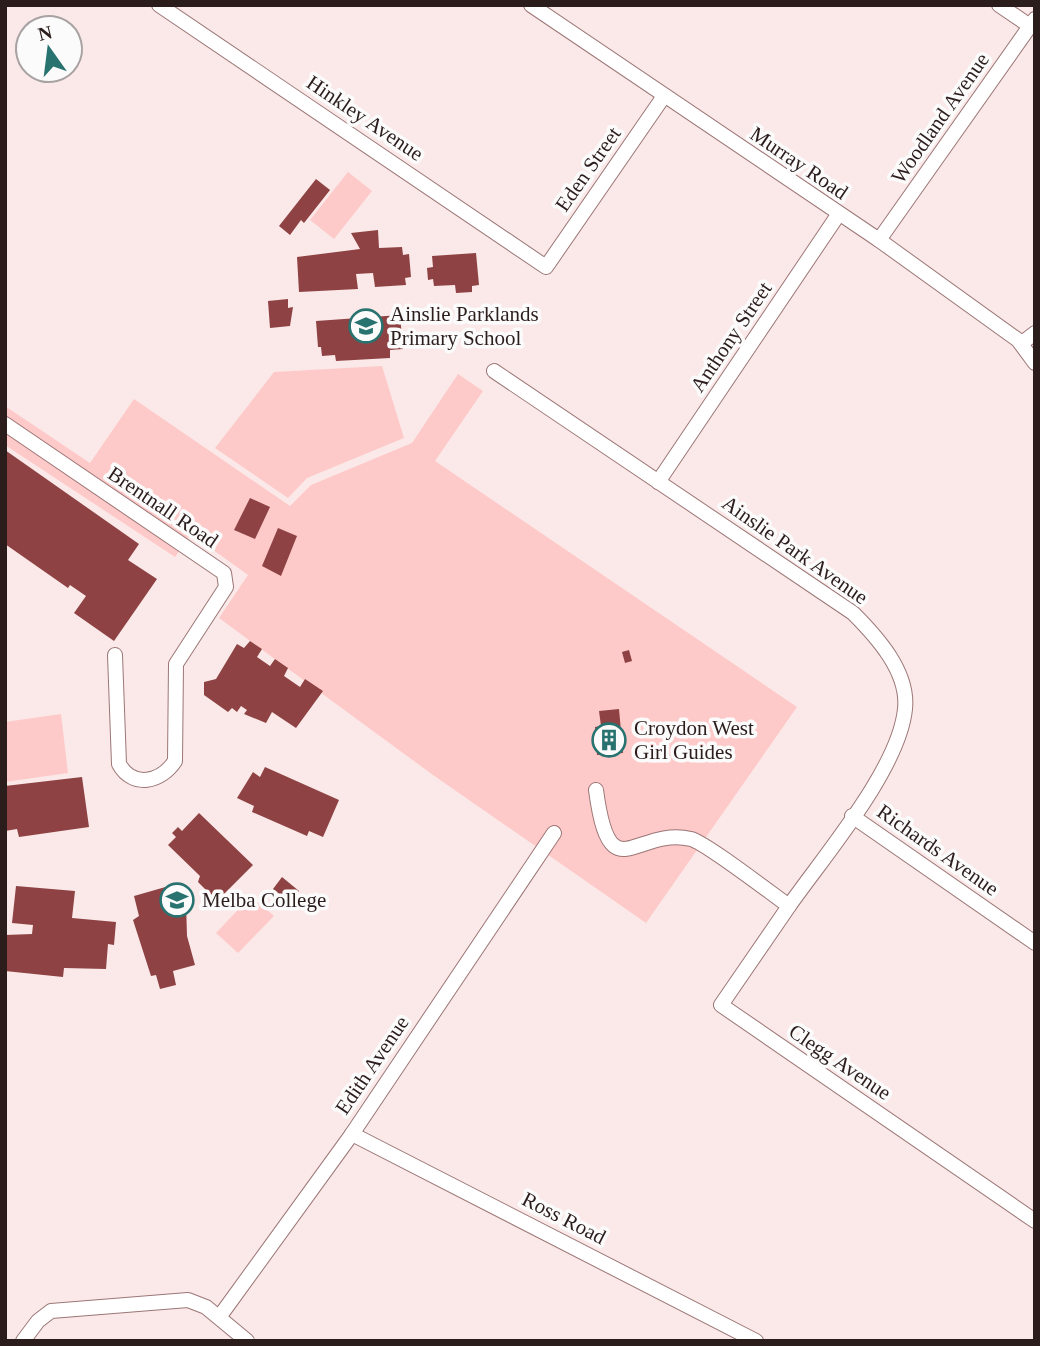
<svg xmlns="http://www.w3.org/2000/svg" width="1040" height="1346" viewBox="0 0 1040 1346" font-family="'Times New Roman',serif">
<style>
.green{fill:#fecac9}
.building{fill:#8e4243}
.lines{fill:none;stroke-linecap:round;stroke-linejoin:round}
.street-casing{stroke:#9c7676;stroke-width:16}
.street{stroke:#fff;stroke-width:14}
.labels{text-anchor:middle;stroke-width:7;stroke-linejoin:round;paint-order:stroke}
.street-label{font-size:21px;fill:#2c1d1d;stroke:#fbfbfb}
.poi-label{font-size:21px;fill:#2c1d1d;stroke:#fbfbfb;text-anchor:start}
</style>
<rect width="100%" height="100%" fill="#fae9e8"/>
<g class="green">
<path d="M348 172 372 191 334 239 310 220Z"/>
<path d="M382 366 404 438 307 478 288 498 215 448 274 372Z"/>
<path d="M458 374 483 391 435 461 797 707 646 923 433 775 219 618 248 575 191 534 175 557 5 445V406L90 463 134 399 290 506 311 485 412 443Z"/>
<path d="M61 714 68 773 5 782V722Z"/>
<path d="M251 896 274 916 238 953 216 933Z"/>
</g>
<g class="building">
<path d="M316 179 330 190 304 223 301 220 290 235 279 226Z"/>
<path d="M378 230 379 248 402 247 403 255 409 254 411 277 405 278 406 285 375 287 373 273 356 274 358 289 299 292 297 257 360 249 351 233Z"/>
<path d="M476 253 479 285 472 286V292L456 293 455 285 434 286 433 279 428 280 427 268 433 267 432 256Z"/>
<path d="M288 299V308L293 307 290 326 270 328 268 301Z"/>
<path d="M400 315 403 349 390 350V358L336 361 335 355 322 356 321 347H318L316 321Z"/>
<path d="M5 450 139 544 128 560 157 579 114 641 74 613 86 596 70 585 68 588 5 544Z"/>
<path d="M250 498 270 507 255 539 234 530Z"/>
<path d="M278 528 297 536 281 576 262 566Z"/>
<path d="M250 641 262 649 257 657 270 666 275 659 288 668 284 676 300 687 305 679 323 691 296 728 272 712 266 723 244 714 247 710 241 706 237 712 232 708 228 712 204 695V682L216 679 237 644 244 648Z"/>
<path d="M629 650 632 661 625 663 622 652Z"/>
<path d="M619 709 623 753 597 755 595 727 601 726 599 711Z"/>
<path d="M265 767 339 800 323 837 309 831 307 836 252 812 254 806 237 798 253 772 260 777Z"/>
<path d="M82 777 89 827 19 837 17 829 5 831V786Z"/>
<path d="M199 813 253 865 217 901 198 882 200 876 168 845 176 837 172 833 178 827 182 831Z"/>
<path d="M282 877 299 891 290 902 273 889Z"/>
<path d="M16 886 75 891 72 918 116 922 114 945 108 944 106 969 64 968 63 977 5 971V935L32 934 33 925 12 923Z"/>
<path d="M169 886 171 904 186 903 187 936 195 965 173 971 176 985 160 989 156 975 151 976 133 920 139 916 134 896Z"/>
</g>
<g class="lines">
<defs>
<g id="street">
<path d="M159 5 546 267 664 96"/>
<path d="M531 5 879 240 1018 340 1035 363"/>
<path d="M999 5 1030 26"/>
<path d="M879 240 1035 19"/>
<path d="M1022 343 1035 333"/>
<path d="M494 371 853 613C877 637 909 672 905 709 899 769 824 856 789 906 772 894 706 843 691 839 635 826 610 894 596 790"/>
<path d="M5 424 224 573 226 587 176 664 175 761C161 782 133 789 119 764L115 655"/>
<path d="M658 482 838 215"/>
<path d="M852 816 1035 943"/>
<path d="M789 906 721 1005 1035 1221"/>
<path d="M352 1134 756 1341"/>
<path d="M220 1316 352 1134 554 833"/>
<path d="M23 1341 38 1321 51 1311 188 1300 206 1307 247 1341"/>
</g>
</defs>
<use href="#street" class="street-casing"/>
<use href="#street" class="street"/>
</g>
<defs>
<symbol id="school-ring" viewBox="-11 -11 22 22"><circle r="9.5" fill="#fbfbfb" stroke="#28726f" stroke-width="1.5"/><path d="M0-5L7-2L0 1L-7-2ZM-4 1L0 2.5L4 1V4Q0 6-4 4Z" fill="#28726f"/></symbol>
<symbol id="building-ring" viewBox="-11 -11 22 22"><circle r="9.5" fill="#fbfbfb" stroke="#28726f" stroke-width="1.5"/><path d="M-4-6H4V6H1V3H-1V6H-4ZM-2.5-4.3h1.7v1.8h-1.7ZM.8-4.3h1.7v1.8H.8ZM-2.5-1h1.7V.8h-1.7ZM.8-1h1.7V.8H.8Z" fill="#28726f"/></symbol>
</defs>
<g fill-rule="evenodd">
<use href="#school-ring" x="347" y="307" width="38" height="38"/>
<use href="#building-ring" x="590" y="721" width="38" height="38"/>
<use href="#school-ring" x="158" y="881" width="38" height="38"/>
</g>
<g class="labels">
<g class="street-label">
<text transform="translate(365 118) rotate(34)" y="7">Hinkley Avenue</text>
<text transform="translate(940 118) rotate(-55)" y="7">Woodland Avenue</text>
<text transform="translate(799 163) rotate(34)" y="7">Murray Road</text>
<text transform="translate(588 169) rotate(-55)" y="7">Eden Street</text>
<text transform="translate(731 337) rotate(-56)" y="7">Anthony Street</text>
<text transform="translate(163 507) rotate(34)" y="7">Brentnall Road</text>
<text transform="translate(795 550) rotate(35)" y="7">Ainslie Park Avenue</text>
<text transform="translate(938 850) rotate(35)" y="7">Richards Avenue</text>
<text transform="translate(840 1062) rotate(34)" y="7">Clegg Avenue</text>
<text transform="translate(372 1065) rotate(-56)" y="7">Edith Avenue</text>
<text transform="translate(564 1218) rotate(27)" y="7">Ross Road</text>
</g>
<g class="poi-label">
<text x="390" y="321">Ainslie Parklands<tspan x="390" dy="24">Primary School</tspan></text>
<text x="634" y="735">Croydon West<tspan x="634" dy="24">Girl Guides</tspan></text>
<text x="202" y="907">Melba College</text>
</g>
</g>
<rect width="1040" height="1346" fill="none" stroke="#2c1d1d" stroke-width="14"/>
<g transform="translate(49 49) rotate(346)"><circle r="33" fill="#fbfbfb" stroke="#a8a2a2" stroke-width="2"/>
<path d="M0-5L12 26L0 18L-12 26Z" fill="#28726f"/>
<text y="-10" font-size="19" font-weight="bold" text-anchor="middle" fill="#2c1d1d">N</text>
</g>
</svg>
